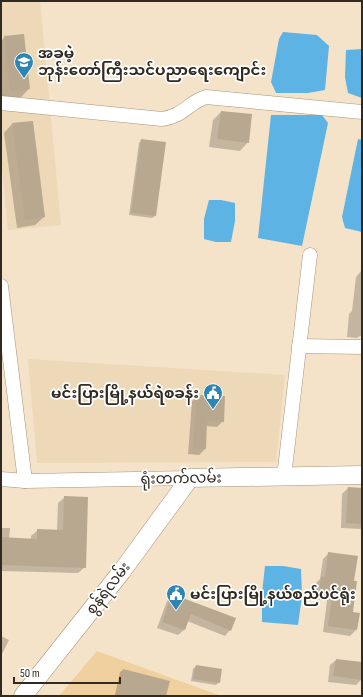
<svg xmlns="http://www.w3.org/2000/svg" width="363" height="697" viewBox="0 0 363 697" font-family="'Sofia Sans Condensed','Noto Sans Myanmar',sans-serif">
<style>
.built{fill:#edd8b7}
.green{fill:#efd09e}
.water{fill:#5db3e4}
.shadow{fill:#0003}
.building{fill:#b8a88f}
.lines{fill:none;stroke-linecap:round;stroke-linejoin:round}
.minor-casing{stroke:#a4957c;stroke-width:15}
.major-casing{stroke:#a4957c;stroke-width:19}
.minor{stroke:#fff;stroke-width:14}
.major{stroke:#fff;stroke-width:18}
.labels{text-anchor:middle;stroke-width:3.5;stroke-linejoin:round;paint-order:stroke}
.poi-label{font-size:15px;font-weight:bold;fill:#302a20;stroke:#fff;text-anchor:start}
.street-label{font-size:15px;fill:#302a20;stroke:#fff}
</style>
<rect width="100%" height="100%" fill="#f4e3c9"/>
<g class="built">
<path d="M1 1H40L61 225 8 230 1 157Z"/>
<path d="M28 359 285 375 276 462 37 463Z"/>
</g>
<path class="green" d="M97 651 221 696H59Z"/>
<g class="water">
<path d="M283 32 317 35 329 46 325 90 308 93H276L271 82 279 39Z"/>
<path d="M362 49V98L348 93 345 77 346 50Z"/>
<path d="M271 115H322L328 123 302 246 258 238Z"/>
<path d="M358 139 362 140V232L345 228 342 217Z"/>
<path d="M209 200H221L235 203V221L231 242H216L204 239V219Z"/>
<path d="M265 566H283L301 569 302 596 298 625 262 622V593Z"/>
</g>
<g class="shadow">
<path d="M5 37 29 89 21 97 2 99 1 41Z"/>
<path d="M221 112 248 142 240 151 209 147 213 120Z"/>
<path d="M12 124 44 217 35 225 17 228 4 133Z"/>
<path d="M141 140 155 216 152 218 129 215 139 143Z"/>
<path d="M361 271 362 336H360L357 338 347 337 349 314 352 311 356 277Z"/>
<path d="M197 396 223 421 217 427 205 426V449L199 455 188 454 192 401Z"/>
<path d="M348 488 362 489V529L341 528 342 494Z"/>
<path d="M65 497 85 567 78 573 1 571V528H10L9 539H31V536L38 530H57L58 503Z"/>
<path d="M329 553 353 582 352 613 358 614 356 630 350 636 323 632 327 601 313 599 316 583 320 579 323 559Z"/>
<path d="M173 595 230 630 225 636 187 621 184 630 178 635 157 628 167 601Z"/>
<path d="M1 636 9 640 1 656Z"/>
<path d="M336 660 362 663 361 680 356 685 328 682 330 665Z"/>
<path d="M196 666 219 682 216 685 191 681 193 669Z"/>
<path d="M123 670 165 696 115 695 120 672Z"/>
</g>
<g class="building">
<path d="M24 34 30 89 10 91 4 36Z"/>
<path d="M221 111 252 114 249 143 217 139Z"/>
<path d="M33 121 45 217 25 220 12 123Z"/>
<path d="M141 139 166 142 156 216 131 213Z"/>
<path d="M197 395 225 396 224 422 207 421 206 449H193Z"/>
<path d="M348 487 362 488V524L346 523Z"/>
<path d="M64 496 88 497 86 568 1 565V537L37 539V529L63 530Z"/>
<path d="M328 552 358 556 354 581H357L353 612 360 613 357 630 328 626 332 596 319 594 321 576 325 577Z"/>
<path d="M172 594 236 618 231 631 191 614 185 630 162 622Z"/>
<path d="M336 659 362 662V680L333 676Z"/>
<path d="M196 665 222 669 220 683 193 679Z"/>
<path d="M123 669 170 681 166 696H130L117 693Z"/>
</g>
<g class="lines">
<defs>
<g id="minor">
<path d="M1 103 162 119C184 116 189 102 206 97L362 112"/>
<path d="M1 286 25 481"/>
<path d="M299 346 362 347"/>
<path d="M284 477 310 255"/>
<path d="M1 479 25 481 190 478"/>
</g>
<path id="major" d="M23 696 122 571 190 478 362 475"/>
</defs>
<use href="#minor" class="minor-casing"/>
<use href="#major" class="major-casing"/>
<use href="#minor" class="minor"/>
<use href="#major" class="major"/>
</g>
<defs>
<symbol id="school-pin" viewBox="-11 -11 22 30"><path d="M0 17L-7.5 6A9.5 9.5 0 1 1 7.5 6Z" fill="#2c85b3" stroke="#fff"/><path d="M0-5L7-2L0 1L-7-2ZM-4 1L0 2.5L4 1V4Q0 6-4 4Z" fill="#fff"/></symbol>
<symbol id="civic-pin" viewBox="-11 -11 22 30"><path d="M0 17L-7.5 6A9.5 9.5 0 1 1 7.5 6Z" fill="#2c85b3" stroke="#fff"/><path d="M-.6-6.5H3V-4.5H.6V-3L4-1V1h2V6H-6V1h2V-1L-.6-3ZM-1.2 2.5V6h2.4V2.5Z" fill="#fff"/></symbol>
</defs>
<g fill-rule="evenodd">
<use href="#school-pin" x="13" y="51" width="22" height="30"/>
<use href="#civic-pin" x="202" y="382" width="22" height="30"/>
<use href="#civic-pin" x="165" y="583" width="22" height="30"/>
</g>
<g class="labels">
<g class="poi-label">
<text x="38" y="58">အခမဲ့<tspan x="38" dy="17">ဘုန်းတော်ကြီးသင်ပညာရေးကျောင်း</tspan></text>
<text x="199" y="398" text-anchor="end">မင်းပြားမြို့နယ်ရဲစခန်း</text>
<text x="190" y="599">မင်းပြားမြို့နယ်စည်ပင်ရုံး</text>
</g>
<g class="street-label">
<text transform="translate(181 478) rotate(-1)" y="5">ရုံးတက်လမ်း</text>
<text transform="translate(108 588) rotate(-52)" y="5">စွန်ရဲလမ်း</text>
</g>
</g>
<rect width="363" height="697" fill="none" stroke="#302a20" stroke-width="4"/>
<path d="M14 677v6h106v-6" fill="none" stroke="#302a20" stroke-width="2"/>
<text x="20" y="677" font-size="12" fill="#302a20" stroke="#ffffff" stroke-width="3" paint-order="stroke">50 m</text>
</svg>
